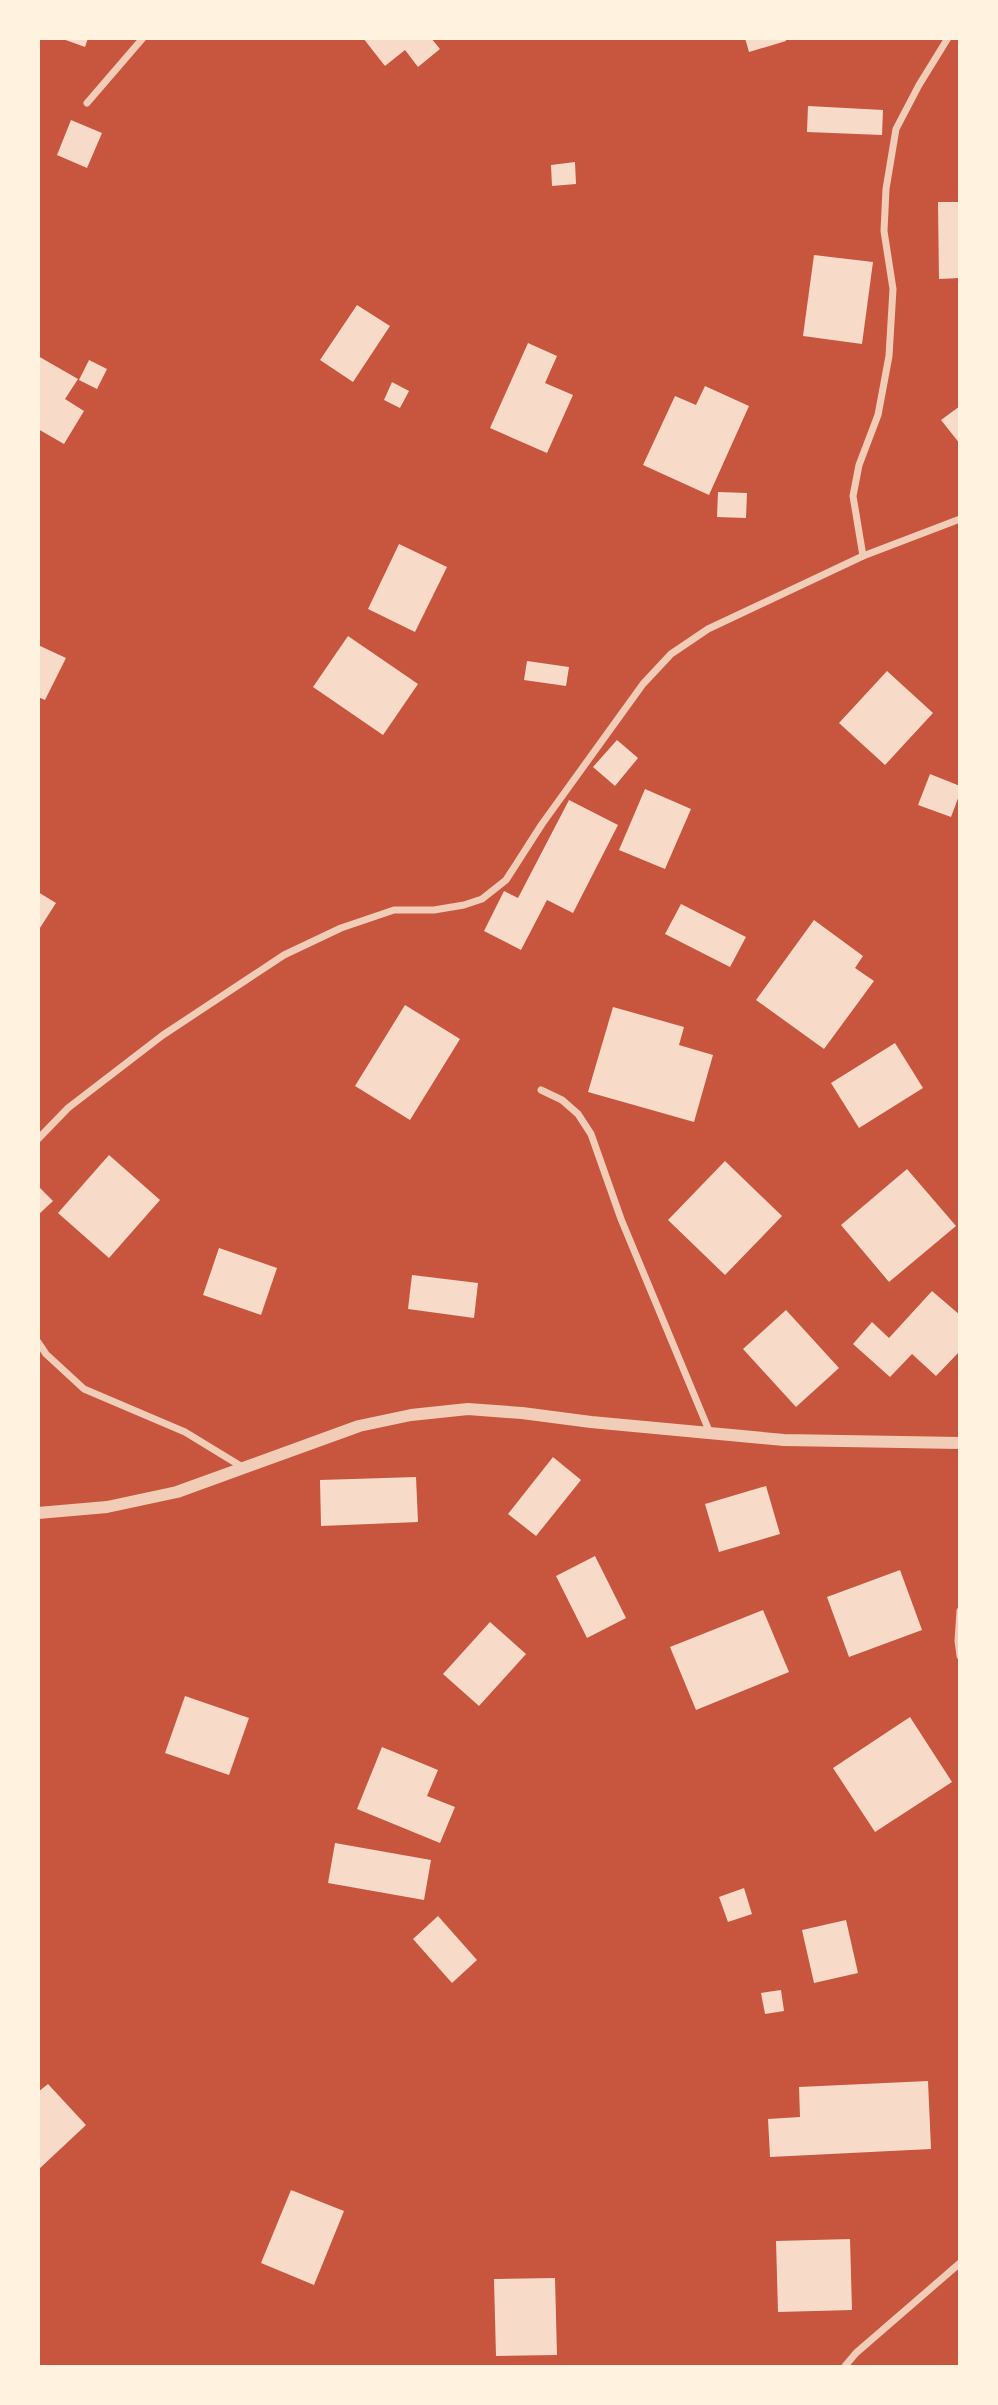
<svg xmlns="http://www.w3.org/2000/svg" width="998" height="2405" viewBox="0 0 998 2405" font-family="Georgia,serif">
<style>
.building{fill:#f7dbc8}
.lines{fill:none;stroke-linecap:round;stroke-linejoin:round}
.minor{stroke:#f1ccb7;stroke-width:7}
.tertiary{stroke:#f1ccb7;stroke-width:12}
</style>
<rect width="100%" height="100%" fill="#c8553d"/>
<g class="building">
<path d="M60 38H88L85 47Z"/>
<path d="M363 38H431L440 49 418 67 405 50 385 66Z"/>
<path d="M745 38H786V41L749 52Z"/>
<path d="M808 106 883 110 882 135 807 132Z"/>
<path d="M71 120 102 133 87 168 57 155Z"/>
<path d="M575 162 576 184 552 186 551 165Z"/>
<path d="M938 202H960V278L939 279Z"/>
<path d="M814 255 873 262 862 344 803 336Z"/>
<path d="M357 305 390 326 353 382 320 360Z"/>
<path d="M528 343 557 356 545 383 573 395 547 453 490 428Z"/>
<path d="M38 356 78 379 65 399 84 411 64 444 38 429Z"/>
<path d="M89 360 107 369 97 389 79 380Z"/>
<path d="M392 382 409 391 400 408 384 400Z"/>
<path d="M705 386 749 406 709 495 643 465 675 396 696 405Z"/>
<path d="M960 406V444L941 420Z"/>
<path d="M718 492 747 493 746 518 717 517Z"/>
<path d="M399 544 447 567 415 632 368 609Z"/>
<path d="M348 636 418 684 383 735 313 687Z"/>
<path d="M38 645 66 658 45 700 38 697Z"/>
<path d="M527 661 569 667 566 686 524 680Z"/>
<path d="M887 671 933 713 885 765 839 723Z"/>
<path d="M617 740 638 758 615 786 593 767Z"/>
<path d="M930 774 960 786V793L951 817 918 805Z"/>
<path d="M645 789 691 809 665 869 619 850Z"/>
<path d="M569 800 618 825 573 913 547 900 521 950 484 931 504 891 518 898Z"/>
<path d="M38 892 56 903 38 931Z"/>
<path d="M681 904 746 937 730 967 665 934Z"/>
<path d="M814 920 863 956 855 968 874 981 824 1049 756 1000Z"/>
<path d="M405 1005 460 1039 410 1120 355 1086Z"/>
<path d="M613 1007 684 1027 679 1045 713 1055 694 1122 588 1092Z"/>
<path d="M895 1043 923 1088 859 1128 831 1083Z"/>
<path d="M109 1155 160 1200 109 1258 58 1213Z"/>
<path d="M725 1161 782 1216 725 1275 668 1220Z"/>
<path d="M907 1169 956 1226 889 1282 841 1225Z"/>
<path d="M38 1186 53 1201 38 1215Z"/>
<path d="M219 1248 277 1268 261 1315 203 1295Z"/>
<path d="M412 1275 478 1283 474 1318 408 1309Z"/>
<path d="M932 1291 960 1315V1351L936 1376 912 1354 890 1377 853 1344 872 1322 889 1338Z"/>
<path d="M786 1310 839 1368 796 1407 743 1349Z"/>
<path d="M553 1457 581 1480 536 1536 508 1514Z"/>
<path d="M416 1477 418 1522 321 1526 320 1480Z"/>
<path d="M766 1486 780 1534 719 1552 705 1504Z"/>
<path d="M595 1556 626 1618 587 1638 556 1576Z"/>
<path d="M900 1570 922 1630 849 1657 827 1597Z"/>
<path d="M763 1610 789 1672 696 1710 670 1647Z"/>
<path d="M490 1622 526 1654 479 1706 443 1674Z"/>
<path d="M185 1696 249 1718 229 1775 165 1753Z"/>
<path d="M910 1717 952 1782 875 1832 833 1768Z"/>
<path d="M382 1747 438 1770 427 1796 455 1807 440 1843 357 1809Z"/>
<path d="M335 1843 431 1860 424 1900 328 1883Z"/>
<path d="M744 1888 752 1914 728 1922 719 1897Z"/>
<path d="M438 1916 477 1960 452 1983 413 1939Z"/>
<path d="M846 1920 858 1973 814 1983 802 1930Z"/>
<path d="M781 1990 784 2011 765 2014 761 1993Z"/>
<path d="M928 2081 931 2149 770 2157 768 2119 800 2117 799 2087Z"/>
<path d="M48 2084 86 2125 38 2170V2092Z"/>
<path d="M291 2190 344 2211 314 2285 261 2263Z"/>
<path d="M850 2239 852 2310 778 2312 776 2241Z"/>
<path d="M555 2278 557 2355 496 2356 494 2279Z"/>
</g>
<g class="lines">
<g class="minor">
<path d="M87 103 143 38"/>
<path d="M863 556 853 496 859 465 878 415 889 356 893 289 884 231 886 189 896 129 919 85 948 38"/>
<path d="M541 1090 562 1100 578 1114 591 1134 621 1219 710 1433"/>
<path d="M38 1139 68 1108 163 1035 284 955 341 928 394 910H434L464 905 482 899 506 880 542 824 643 684 671 654 708 629 863 556 960 519"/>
<path d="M38 1342 46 1354 84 1389 185 1432 244 1468"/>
<path d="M960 1611 958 1641 960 1656"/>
<path d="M845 2366 856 2353 960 2263"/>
</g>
<path class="tertiary" d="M38 1513 107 1507 177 1492 359 1426 411 1415 468 1409 522 1413 591 1422 784 1440 960 1443"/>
</g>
<rect width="998" height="2405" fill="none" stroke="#fff3e0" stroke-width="80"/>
</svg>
